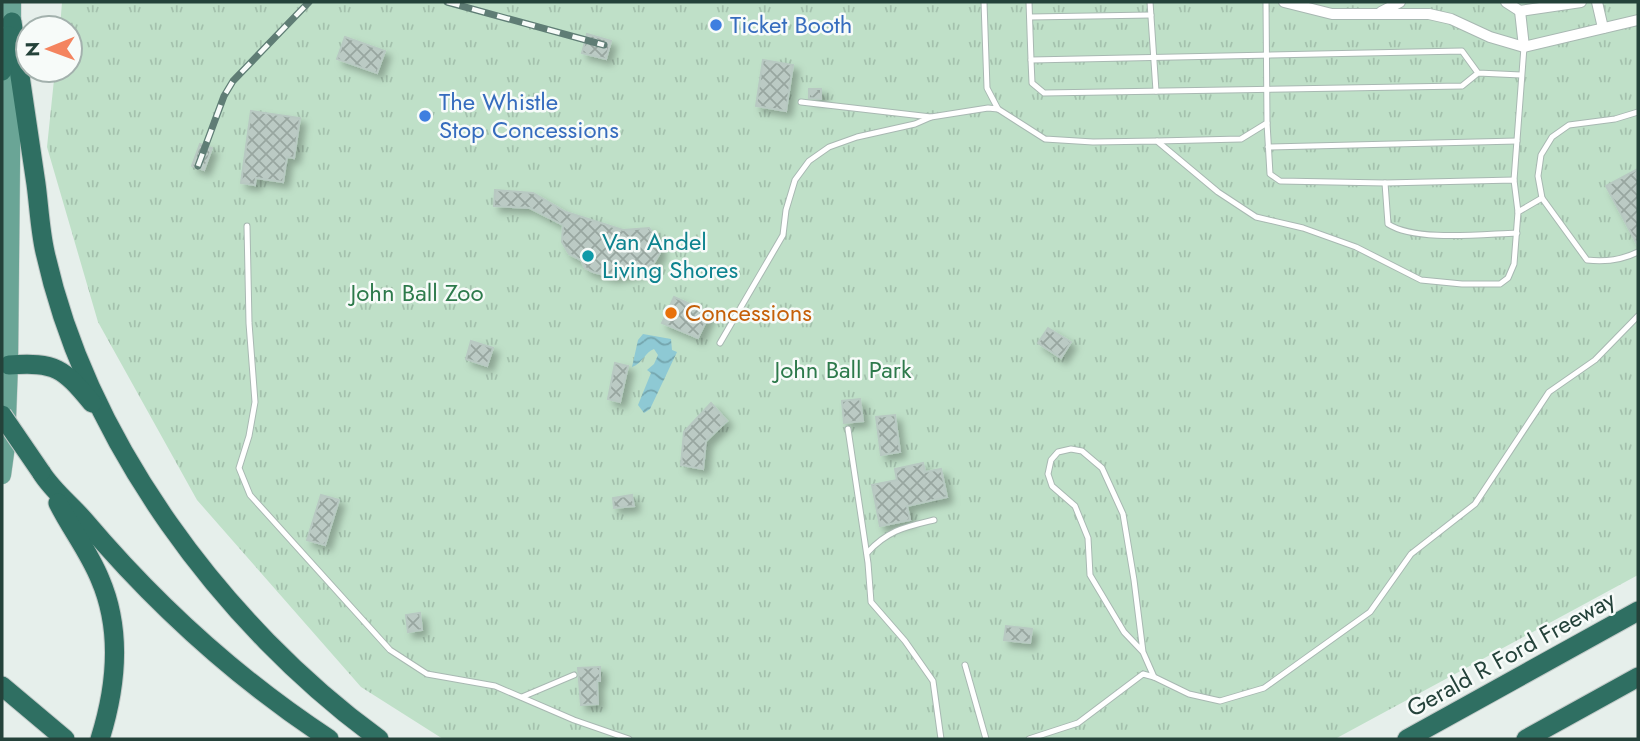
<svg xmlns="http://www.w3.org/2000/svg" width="1640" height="741" viewBox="0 0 1640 741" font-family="Jost,sans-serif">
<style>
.park{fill:url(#park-tufts)}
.water{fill:url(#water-waves)}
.building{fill:url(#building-cross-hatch);stroke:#b8c9c2;stroke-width:2;filter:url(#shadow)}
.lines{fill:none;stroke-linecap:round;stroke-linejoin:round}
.lane-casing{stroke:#a8b8b2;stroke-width:7}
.street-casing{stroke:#a8b8b2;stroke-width:12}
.primary-casing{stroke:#c2cac8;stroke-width:19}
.highway-casing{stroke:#c2cac8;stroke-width:21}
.lane{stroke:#fff;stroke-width:5}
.street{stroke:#fff;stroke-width:10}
.primary{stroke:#6aa596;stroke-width:18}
.highway{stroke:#2f6f62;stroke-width:19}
.rail-casing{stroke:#5f7d75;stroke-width:7}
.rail{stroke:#f7fbf9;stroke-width:4.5;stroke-dasharray:13;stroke-linecap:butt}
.highway-bridge-casing{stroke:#c2cac8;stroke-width:21;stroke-linecap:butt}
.highway-bridge{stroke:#2f6f62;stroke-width:19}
.shop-dot{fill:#3f7fe0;stroke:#f7fbf9;stroke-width:2.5}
.culture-dot{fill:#0f9aa8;stroke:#f7fbf9;stroke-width:2.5}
.food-dot{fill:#e8710a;stroke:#f7fbf9;stroke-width:2.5}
.labels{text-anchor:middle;stroke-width:5;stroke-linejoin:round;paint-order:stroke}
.shop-label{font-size:24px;fill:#366cbe;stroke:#f7fbf9;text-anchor:start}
.culture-label{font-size:24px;fill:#0d838f;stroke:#f7fbf9;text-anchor:start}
.park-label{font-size:24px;fill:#2d7a4b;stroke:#f7fbf9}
.food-label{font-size:24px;fill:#c56008;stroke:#f7fbf9;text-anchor:start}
.street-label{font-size:24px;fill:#24423a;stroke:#f7fbf9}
</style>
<defs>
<pattern id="park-tufts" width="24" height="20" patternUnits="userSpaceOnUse" patternTransform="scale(1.75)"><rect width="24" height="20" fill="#bfe0c8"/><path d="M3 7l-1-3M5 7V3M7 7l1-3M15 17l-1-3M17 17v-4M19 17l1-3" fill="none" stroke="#a4c1ad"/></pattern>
<pattern id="water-waves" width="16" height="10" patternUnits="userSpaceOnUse" patternTransform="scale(1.75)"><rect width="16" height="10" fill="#8ec9d4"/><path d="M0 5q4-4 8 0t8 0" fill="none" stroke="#74a5ad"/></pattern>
<pattern id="building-cross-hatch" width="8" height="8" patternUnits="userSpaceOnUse" patternTransform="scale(1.75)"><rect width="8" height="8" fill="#bbcac4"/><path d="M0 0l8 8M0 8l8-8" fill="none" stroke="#98a6a0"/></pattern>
<filter id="shadow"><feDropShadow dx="5.5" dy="5.5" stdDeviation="3.5" flood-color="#0004"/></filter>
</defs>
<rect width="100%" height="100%" fill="#e6efeb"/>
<path class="park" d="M62 2H1638V575L1335 739H443L361 687 197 500 98 322 47 147 55 70H70V28H60Z"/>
<path class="water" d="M643 334 671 339 672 350 677 352 650 409 644 413 638 405 651 373 647 370 654 364 658 355 654 349C645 352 643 363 632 367L638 340Z"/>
<g class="building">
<path d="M587 34 611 41 606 59 582 53Z"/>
<path d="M345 37 385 51 377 73 337 59Z"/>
<path d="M763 60 793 65 786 111 756 106Z"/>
<path d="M809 89H821V99L809 98Z"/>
<path d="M251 111 300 118 294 158 287 157 283 182 256 178 255 185 241 183Z"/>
<path d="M200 144 212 148 204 170 192 166Z"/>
<path d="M1638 169V246L1606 186Z"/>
<path d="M495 190 533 193 566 212 623 230 649 228 659 241 660 253 654 263 640 272 612 277 593 272 585 268 581 260 569 254 562 242 563 225 530 208 494 206Z"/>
<path d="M674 297 710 313 698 338 662 323Z"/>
<path d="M1048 328 1071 342 1061 358 1038 343Z"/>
<path d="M471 341 493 348 487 366 466 359Z"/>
<path d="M615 363 628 366 620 402 608 399Z"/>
<path d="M860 399 863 421 844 423 842 401Z"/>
<path d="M711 403 727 421 706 441 703 469 681 465 684 432Z"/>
<path d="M895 415 900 452 881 455 876 417Z"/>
<path d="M923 463 925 472 941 469 947 497 907 506 910 520 880 526 872 485 897 480 895 469Z"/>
<path d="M321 495 339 500 325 545 307 540Z"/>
<path d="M632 495 634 506 614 508 613 498Z"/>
<path d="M420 613 422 630 408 632 406 615Z"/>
<path d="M1006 626 1032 629 1030 643 1004 640Z"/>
<path d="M600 667V681H597L598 704 581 705 578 668Z"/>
</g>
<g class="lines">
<defs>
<g id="lane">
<path d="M984 2 987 88 998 109 1045 139 1093 142 1157 141 1218 192 1256 217 1303 228 1356 247 1421 280 1462 284H1500L1508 278 1514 264 1518 212 1542 198"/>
<path d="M1029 2 1031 60"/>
<path d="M1150 2 1156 91"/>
<path d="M1030 17 1151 15"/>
<path d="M1478 73 1462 51 1031 60 1032 83 1044 93 1462 86 1478 73 1521 75"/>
<path d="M801 102 931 117 988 108 998 109"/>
<path d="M1638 112 1615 119 1569 125 1552 137 1541 155 1538 176 1542 198 1587 260C1604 262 1622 260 1638 252"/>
<path d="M1267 123 1270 174 1280 181 1385 183 1514 180 1518 212"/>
<path d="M1157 141 1241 139 1267 123 1266 2"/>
<path d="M1268 147 1517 141"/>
<path d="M1514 180 1524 47"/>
<path d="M1385 183 1388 224C1416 242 1483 234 1517 233"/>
<path d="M247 226 249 323 255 402 249 436 239 468 250 495 390 650 427 674 495 686 574 720 629 739"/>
<path d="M720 343 783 235 786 210 795 180 809 161 829 147 857 137 915 124 931 117"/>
<path d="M848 429 868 563 871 602 905 641 933 681 941 739"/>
<path d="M867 553C888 530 905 527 934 520"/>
<path d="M1143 652 1124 632 1090 575 1088 538 1075 506 1052 486 1048 474 1051 460 1058 452 1071 449 1082 451 1102 468 1123 514 1134 580 1143 652 1154 677 1189 694 1220 701 1264 688 1370 612 1411 554 1475 504 1549 392 1595 360 1638 316"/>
<path d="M965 665 986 739"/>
<path d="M522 697 574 675"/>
<path d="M1029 739 1078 723 1143 674 1154 677"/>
</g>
<g id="street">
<path d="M1284 2 1332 14H1429L1451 19 1490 37 1524 47 1638 20"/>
<path d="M1506 2 1520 11 1581 2"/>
<path d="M1597 2 1603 28"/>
<path d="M1520 11 1524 47"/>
<path d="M1381 12 1400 2"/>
</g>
<g id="primary">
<path d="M12 34V2"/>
<path d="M2 475 6 446 9 365 12 62"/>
</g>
<g id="highway">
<path d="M12 22C20 76 28 130 36 184 39 206 40 230 45 252 87 442 223 625 379 739"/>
<path d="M2 71 9 36"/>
<path d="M9 365C56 362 63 368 92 403"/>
<path d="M41 472C52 490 70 504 84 520 156 605 236 678 329 739"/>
<path d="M58 503C71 529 89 552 100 579 122 630 116 688 100 739"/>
<path d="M2 686 65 739"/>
<path d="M1407 739 1638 611"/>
<path d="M1526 739 1638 677"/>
</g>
</defs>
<use href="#lane" class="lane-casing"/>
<use href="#street" class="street-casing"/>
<use href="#primary" class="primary-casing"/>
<use href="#highway" class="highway-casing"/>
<use href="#lane" class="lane"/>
<use href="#street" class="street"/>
<use href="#primary" class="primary"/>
<use href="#highway" class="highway"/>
<defs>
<g id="rail">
<path d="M447 2 604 45"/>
<path d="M198 166 224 96 233 81 309 2"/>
</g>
</defs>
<use href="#rail" class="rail-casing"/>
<use href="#rail" class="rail"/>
<defs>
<path id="highway-bridge" d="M2 415 41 472"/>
</defs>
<use href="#highway-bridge" class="highway-bridge-casing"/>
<use href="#highway-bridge" class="highway-bridge"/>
</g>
<g class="shop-dot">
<circle cx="716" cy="25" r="7"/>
<circle cx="425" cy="116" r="7"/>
</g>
<circle class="culture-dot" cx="588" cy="256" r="7"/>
<circle class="food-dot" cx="671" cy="313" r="7"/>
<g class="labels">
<g class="shop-label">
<text x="730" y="33">Ticket Booth</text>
<text x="439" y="110">The Whistle<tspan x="439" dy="28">Stop Concessions</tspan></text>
</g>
<g class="culture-label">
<text x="602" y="250">Van Andel<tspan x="602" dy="28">Living Shores</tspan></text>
</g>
<g class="park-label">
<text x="417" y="301">John Ball Zoo</text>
<text x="843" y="378">John Ball Park</text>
</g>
<g class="food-label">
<text x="685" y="321">Concessions</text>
</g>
<g class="street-label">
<text transform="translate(1511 654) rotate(-29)" y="8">Gerald R Ford Freeway</text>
</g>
</g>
<rect width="1640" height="741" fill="none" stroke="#24423a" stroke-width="7"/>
<g transform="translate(49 49) rotate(269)"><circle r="33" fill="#f7fbf9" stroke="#a3b1ad" stroke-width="2"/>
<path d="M0-5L12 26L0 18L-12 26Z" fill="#f4845f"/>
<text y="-10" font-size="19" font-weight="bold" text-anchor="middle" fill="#24423a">N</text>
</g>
</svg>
